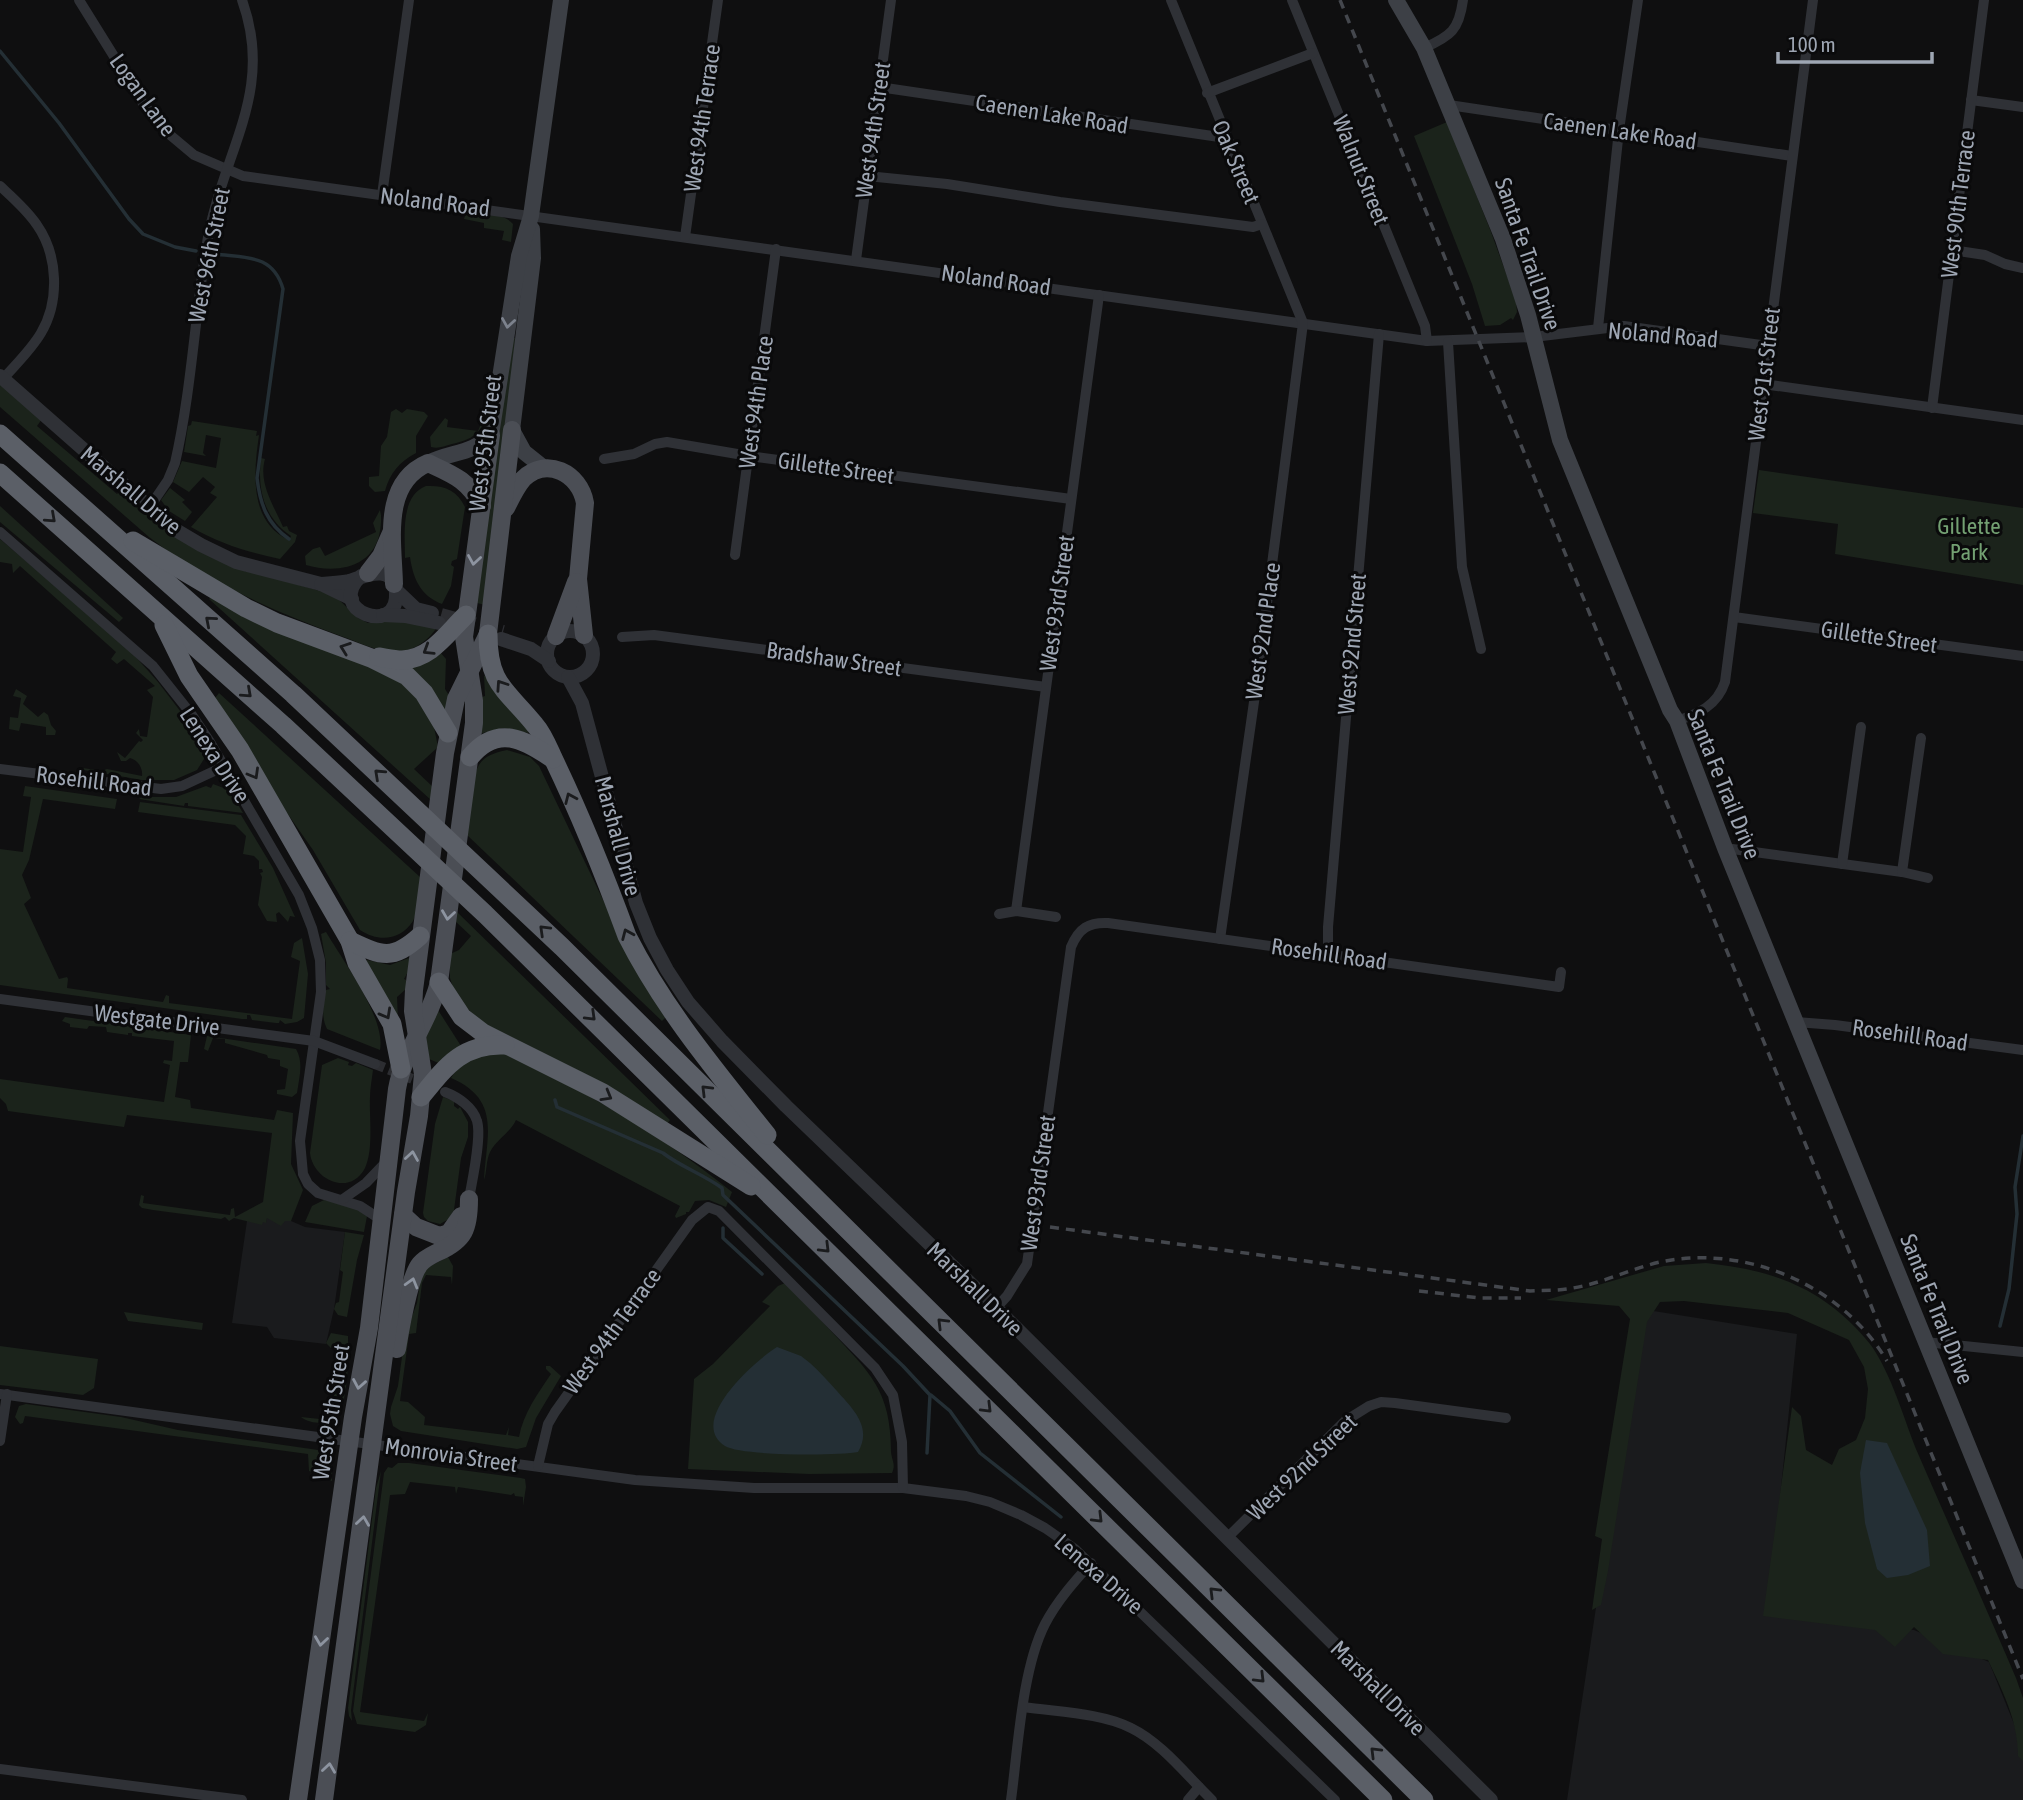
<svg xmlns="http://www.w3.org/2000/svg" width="2023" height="1800" viewBox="0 0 2023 1800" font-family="'Asap Condensed',sans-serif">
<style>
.built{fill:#1a1b1d}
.green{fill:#1b231b}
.water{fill:#242f35}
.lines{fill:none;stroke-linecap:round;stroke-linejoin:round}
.stream{stroke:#242f35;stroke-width:3.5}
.minor-tunnel{stroke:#2c2d31;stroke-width:10;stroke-dasharray:10 5;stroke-linecap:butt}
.tertiary-tunnel{stroke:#2c2d31;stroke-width:14;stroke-dasharray:14 7;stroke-linecap:butt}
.minor{stroke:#2f3136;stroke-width:10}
.tertiary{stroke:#2f3136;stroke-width:14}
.secondary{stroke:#3d4046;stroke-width:16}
.primary{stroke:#4b4e55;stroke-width:18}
.motorway{stroke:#5b5f67;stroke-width:19}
.rail{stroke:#44474d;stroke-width:3.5;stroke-dasharray:9 7;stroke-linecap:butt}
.oneway{stroke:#7c828d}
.oneway2{stroke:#1a1b1d}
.oneway3{stroke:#8d94a0}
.labels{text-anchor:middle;stroke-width:6;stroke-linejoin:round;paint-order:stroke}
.street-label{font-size:23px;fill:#9ea6b3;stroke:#0a0a0b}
.park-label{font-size:23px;fill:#73a072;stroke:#0a0a0b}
</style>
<rect width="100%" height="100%" fill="#0f0f10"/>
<g class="built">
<path d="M267 1217 291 1221 305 1227 345 1232 334 1309 326 1344 274 1338 267 1327 232 1323 247 1221 266 1222Z"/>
<path d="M1641 1309 1797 1334 1768 1612 1914 1630 1989 1662 2023 1746V1800H1567Z"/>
</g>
<g class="green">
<path d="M1447 122 1491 232 1516 301 1517 312 1513 320 1511 318 1500 325 1485 326 1472 284 1414 136Z"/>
<path d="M466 212C481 214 503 212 513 224L511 242 502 240 504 231 484 228V223L464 219Z"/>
<path d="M512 338H515L514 378 485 605 473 602Z"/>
<path d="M0 382 42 419 37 426 117 494 120 491 156 522 245 570V572L247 570 334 595 358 618 368 623 388 620 437 627C431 637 419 647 408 650 386 657 361 643 341 636 273 611 207 582 149 537L0 407Z"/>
<path d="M396 409 402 413 407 409 424 412 428 416 416 436V453C399 462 390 473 385 491L375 492 369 486V477L379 476 381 446 387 437 391 412Z"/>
<path d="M486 412C484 433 471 440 452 444 444 446 439 449 431 447L430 437 445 418 448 420 447 427 478 431Z"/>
<path d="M192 421 257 431 256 436 259 435C254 470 248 522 289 540L291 536C264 518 257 489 261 458L265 459C258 483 274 506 283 527L287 526 289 531 297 535 295 542 280 559C248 552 220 544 191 527L217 497 210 493 215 487 203 477 189 492 173 482 182 461 216 468 221 438 206 435 203 453 206 456 184 452 188 426 191 425Z"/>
<path d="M1759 470 2023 508V585L1835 554 1838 524 1753 513Z"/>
<path d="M426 486C444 485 457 490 465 507L457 559 452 561 451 565 454 567 451 586 442 604C421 596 413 579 410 557L405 558C405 535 400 496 426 486Z"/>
<path d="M170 488 185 500 182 502 192 512 185 521 169 511 161 500Z"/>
<path d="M0 506 123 618 119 622 0 522Z"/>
<path d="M380 510C382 517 381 524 380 531 374 568 336 574 306 565L305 556 313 549 320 547 325 556 376 532 373 523Z"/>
<path d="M0 539 126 646 158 682 193 728 203 747 204 759 197 770 174 780H142L84 770 83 768 102 771 107 769 142 776C143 768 138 760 130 758L126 761H121L117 752 125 758 139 741 141 742 143 740 136 733 139 729 140 736 147 737 153 697 147 690 155 686 124 659 117 664 111 659 116 652 20 566 13 573 12 564 0 562Z"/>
<path d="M212 596 403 680 432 717 438 747 414 769 433 787 431 800 209 599Z"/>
<path d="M439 651 446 659 445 689 450 697 446 709 440 710 399 664Z"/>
<path d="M484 675 530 729 528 733 504 728 479 734 482 697 485 696Z"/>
<path d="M16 689 27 696 23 704 38 717 44 712 48 715 51 725 56 731 55 735H46V727L21 723 19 731 9 729 10 717 18 718 21 698 13 696Z"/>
<path d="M219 693 420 877C419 890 419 910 413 921 400 941 378 942 360 930L313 850 280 803 215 698Z"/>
<path d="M507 750 530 757 539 766 627 950 666 1017 662 1021 467 835C470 816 469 774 482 761 489 754 498 752 507 750Z"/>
<path d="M213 784 229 790 243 813 188 806V803H185L184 806 139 799 142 797H176L206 786 211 788Z"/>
<path d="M25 786 117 799 115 809 43 799 29 860 22 875 31 898 24 904 59 979 67 977 68 979 67 988 163 1002 166 995 169 996V1003L292 1019 300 961 291 957 294 943 302 938 308 974 304 1018 297 1022 285 1024 280 1020 279 1023H276L252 1020 250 1015H247V1019H242L0 985V849L23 852 31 797 23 796Z"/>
<path d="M140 802 241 815 273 868 295 917 290 916 288 922 279 912 276 914 277 922 267 921 258 905 262 877 260 873 263 872 262 869H259V861L254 856 243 854 246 836 235 825 138 812Z"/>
<path d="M456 911 670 1120 667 1124 482 1025 455 994 450 978V954L459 950 471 936 455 921Z"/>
<path d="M326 932C343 961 386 1018 380 1050L327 1029C321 1017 323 1003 326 990L330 989 326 985V963L321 934Z"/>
<path d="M409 958V970L404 979 406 980V989L397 997 398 1019 363 964 367 960 390 965Z"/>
<path d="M438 1010 461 1046 441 1064 429 1059 425 1036Z"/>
<path d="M65 1017 191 1035 188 1062H180L175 1097 190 1100 191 1108 274 1120 277 1110 293 1113 291 1164 303 1190 291 1221H285L281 1226 267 1218 266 1223 263 1222 262 1225 234 1218 229 1221 225 1217 221 1219 153 1210 142 1208 139 1205 141 1195 144 1196 143 1203 230 1215 231 1209 234 1208 235 1217 263 1202 272 1133 127 1115 124 1127 8 1111 6 1104 0 1098V1079L164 1102 170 1065 163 1063 164 1060 172 1061 174 1041 132 1036V1033H128V1035L107 1032 106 1027 89 1026 87 1029 70 1027V1024L62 1021Z"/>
<path d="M207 1036 296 1049C304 1063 299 1078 297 1093L292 1097 277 1094V1090L285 1089 288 1069 280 1066V1060L268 1058 267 1055 225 1043V1039L213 1038 208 1051 204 1049Z"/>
<path d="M505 1053C586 1091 663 1136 732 1192L726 1207 709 1200 695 1201 689 1212H686V1214L676 1218 675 1216 680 1206 516 1120C510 1133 497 1139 490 1152 486 1160 487 1172 484 1180 486 1136 502 1100 451 1078 465 1056 482 1054 505 1053Z"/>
<path d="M338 1058 349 1062 348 1065 352 1066 356 1063 373 1070C372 1079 370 1088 370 1097 369 1116 374 1149 365 1168 350 1197 313 1180 310 1153L322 1065Z"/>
<path d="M443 1097 454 1101V1106L458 1109 460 1107 468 1122V1137L461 1158 454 1210 449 1219 440 1224 428 1221 424 1217 423 1213 435 1124Z"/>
<path d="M324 1200 352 1205 367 1216 364 1232 305 1222 312 1206Z"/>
<path d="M345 1232 364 1235 357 1260 347 1317 338 1315 334 1309 336 1303 339 1302 343 1272 340 1270Z"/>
<path d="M448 1257 453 1266 452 1285 451 1277 426 1275 422 1283 416 1333 409 1334 400 1401 408 1402 425 1417 424 1425 506 1435 509 1427 508 1435 519 1437C523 1414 538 1393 551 1374L546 1369V1366H550L561 1376 536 1418 526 1447 517 1449 401 1431 393 1426 390 1414 391 1407 398 1386 405 1335 417 1303 421 1276 428 1267Z"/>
<path d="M1706 1263C1772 1270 1821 1287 1865 1338 1888 1363 1903 1416 1916 1449 1949 1525 1983 1601 2016 1678L2023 1698V1761L2018 1756C2018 1721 2003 1692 1988 1660L1943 1654 1914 1627 1895 1647 1875 1630 1763 1616 1792 1407 1801 1416 1806 1450 1832 1465 1839 1449 1856 1440 1865 1418 1868 1389 1864 1367 1849 1340 1788 1313 1684 1301 1660 1302 1647 1322 1608 1571 1601 1605 1592 1610 1602 1539 1595 1536 1630 1319 1619 1306 1546 1300 1664 1266Z"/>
<path d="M785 1283C801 1298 815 1314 830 1330 870 1373 891 1390 891 1452 892 1461 896 1464 892 1473L809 1474 688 1469 694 1379 713 1364 770 1306 762 1302 778 1286Z"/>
<path d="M124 1312 203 1323 202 1330 128 1321Z"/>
<path d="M331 1333 348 1336C348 1353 350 1407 334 1416L335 1421C324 1424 310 1424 301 1417L329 1420 331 1409H340L342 1397 334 1396 335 1385 343 1386 346 1368 337 1367 342 1357 339 1350 331 1348 326 1343Z"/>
<path d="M0 1346 98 1359 94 1388 83 1395 0 1385Z"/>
<path d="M26 1404 121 1417 178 1430 318 1450 326 1453 332 1459V1481L309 1471 308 1454 25 1416 23 1423 20 1424 15 1417 19 1406Z"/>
<path d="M398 1463H409L521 1478 525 1479 526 1487 523 1506V1497L515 1496 514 1493 511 1495 458 1487 456 1494 455 1487 410 1482 405 1494 390 1495 360 1712 424 1721 428 1713 426 1725 415 1732 357 1724 353 1711 384 1473 388 1467 392 1468Z"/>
<path d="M381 1471 351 1710 352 1721 349 1716 348 1708 376 1488Z"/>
</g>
<g class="water">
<path d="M777 1347 801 1356 810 1363C820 1372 828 1381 837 1391 852 1408 873 1427 858 1452 838 1456 741 1456 725 1446 686 1421 756 1360 777 1347Z"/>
<path d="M1866 1440 1887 1443 1927 1530 1930 1566 1908 1575 1887 1578 1877 1569 1865 1523 1860 1473Z"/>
</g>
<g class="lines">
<g class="stream">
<path d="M0 51 59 123 129 219 143 234 175 247 196 251"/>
<path d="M215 254C246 258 273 254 283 289L257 478C260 504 267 524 289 539"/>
<path d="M555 1100 557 1107 663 1153C681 1167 703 1174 722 1188L723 1195 903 1366 930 1395 927 1453"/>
<path d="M723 1228V1238L762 1274"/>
<path d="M2000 1326 2009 1289 2017 1214 2015 1187 2023 1136"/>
<path d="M931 1395 950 1411 980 1453 1061 1517"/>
</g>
<path class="minor-tunnel" d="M375 1064 425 1084"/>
<path class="tertiary-tunnel" d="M441 615 503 632"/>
<g class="minor">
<path d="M79 0 143 103 163 129 194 155 243 176 1427 341 1534 337 1624 326 1768 346"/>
<path d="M1171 0 1303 323 1257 681 1220 939"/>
<path d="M1292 0 1425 326 1427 341"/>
<path d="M1424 48C1451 36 1459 30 1463 0"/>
<path d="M879 87 1226 138"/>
<path d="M1207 93 1313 53"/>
<path d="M1971 100 2023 107"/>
<path d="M1449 105 1792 156"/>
<path d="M867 176 947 184 1060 202 1253 227 1262 224"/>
<path d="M0 186C13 198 27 210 37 225 58 255 60 301 41 333 31 350 16 364 3 379"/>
<path d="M382 195 409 0"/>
<path d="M685 237 718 0"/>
<path d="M1952 250 1985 255 2005 264 2023 268"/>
<path d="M856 260 891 0"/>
<path d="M1598 328 1619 130 1638 0"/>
<path d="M1448 342 1462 567 1481 649"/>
<path d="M1763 384 2023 420"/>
<path d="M1932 408 1984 0"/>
<path d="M604 459 634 454 655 444 667 442 749 456 1071 499"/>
<path d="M149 508 168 480 175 463C192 389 195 311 208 237 224 150 275 91 242 0"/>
<path d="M0 532 153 666 192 715 210 742 299 895 312 928 320 960 321 992 300 1141 303 1174 308 1184 318 1193 360 1206 383 1221"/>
<path d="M735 555 776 249"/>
<path d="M1734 617 2023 656"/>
<path d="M622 637 654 635 1046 687"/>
<path d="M1677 721C1699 713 1717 706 1725 682L1813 0"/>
<path d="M0 769 161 789 182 786 225 766"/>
<path d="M1725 848 1902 872 1928 878"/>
<path d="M1842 864 1861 727"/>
<path d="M1902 872 1921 738"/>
<path d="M1016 911 1099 295"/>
<path d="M999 914 1016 911 1056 917"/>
<path d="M1328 954V927L1379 334"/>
<path d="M0 999 314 1041 375 1064"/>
<path d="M1796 1022 1835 1025 2023 1050"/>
<path d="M445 1092C458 1097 473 1107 477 1121 482 1137 472 1181 469 1199"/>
<path d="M343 1199 366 1183 388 1160"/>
<path d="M996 1308 1007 1296 1027 1264 1071 947C1079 928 1089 922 1108 923L1559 987 1561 972"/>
<path d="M1925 1342 2023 1352"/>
<path d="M0 1394 635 1480 754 1488H903L966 1496 990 1502 1021 1515 1045 1528 1075 1549 1335 1800"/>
<path d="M0 1441 7 1394"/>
<path d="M538 1466 548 1424 555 1412 692 1220 708 1207 719 1211 875 1368 893 1395 902 1442 903 1488"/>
<path d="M1227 1538 1345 1421 1369 1406 1381 1402 1395 1403 1506 1418"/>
<path d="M1024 1707C1057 1712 1102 1713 1131 1728 1162 1743 1187 1776 1212 1800"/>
<path d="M0 1769 242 1800"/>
<path d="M1011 1800C1018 1748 1022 1669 1045 1624 1057 1601 1074 1582 1091 1563"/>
<path d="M1188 1800 1199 1787"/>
</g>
<g class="tertiary">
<path d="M0 376 174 529 201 545 236 562 321 584 352 599"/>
<path d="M321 584C330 583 340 583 349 581 365 576 394 562 396 593 399 637 324 611 361 576"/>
<path d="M396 590 416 609 432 613"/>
<path d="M383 615 405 616 439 623"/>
<circle cx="570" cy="654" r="23"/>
<path d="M501 639 531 649 549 661"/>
<path d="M568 677 582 703 636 903 650 938 667 970 688 1002 722 1041 786 1106 996 1308 1491 1800"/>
</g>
<g class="secondary">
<path d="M1396 0 1424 48 1503 239 1528 315 1560 440 1670 710 1677 721 1725 848 2023 1581"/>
<path d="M532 229 533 258 512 430 524 452 544 468"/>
<path d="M428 463C452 451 471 455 491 435L519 256 531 216 561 0"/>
</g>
<g class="primary">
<path d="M506 508C511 498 516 487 523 479 546 456 580 473 585 503L578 579 584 635"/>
<path d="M368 573 381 556 391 533"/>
<path d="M394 584C393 542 381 483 428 463 454 475 468 480 482 506"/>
<path d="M556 636 576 582"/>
<path d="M403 1215 416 1227 439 1236 449 1233 461 1216"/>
<path d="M397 1349C400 1331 409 1277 420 1264 425 1258 432 1255 438 1252 465 1240 469 1228 469 1199"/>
<path d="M298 1800 353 1417 369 1328 397 1089C404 1050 430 1020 439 982L474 723V701L464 637 491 435"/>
<path d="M324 1800 406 1192 419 1116 423 1074 413 1011 414 990 445 753 456 699 488 634 512 430"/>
</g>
<g class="motorway">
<path d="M0 434 293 694 562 947 1424 1800"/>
<path d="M0 473 283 725 485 914 1383 1800"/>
<path d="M133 541 246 608 277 623 371 658 407 676 424 693 448 733"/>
<path d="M164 625 189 676 240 750 350 941 357 963 392 1024 401 1069"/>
<path d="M488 634C488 685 506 689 535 725 543 734 548 747 553 758 581 816 605 876 627 936 664 1009 716 1071 767 1135"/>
<path d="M379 657C386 658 394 660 402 660 431 659 447 633 466 615"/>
<path d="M470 757C497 724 524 739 553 759"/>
<path d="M350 941C382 956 392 961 420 936"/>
<path d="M439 982 462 1017 483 1033 603 1093 751 1186"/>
<path d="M421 1097C446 1066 463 1043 505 1045"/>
</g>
<g class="rail">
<path d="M1340 0 2023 1679"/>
<path d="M1050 1227 1530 1291C1544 1290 1559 1291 1573 1288 1603 1283 1630 1269 1660 1262 1746 1244 1842 1285 1887 1361"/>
<path d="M1419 1291 1480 1298H1521"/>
</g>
</g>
<defs><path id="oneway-chevron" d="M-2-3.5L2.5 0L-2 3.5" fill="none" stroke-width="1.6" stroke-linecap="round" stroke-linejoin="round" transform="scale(1.75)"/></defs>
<use class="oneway" href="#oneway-chevron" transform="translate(508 323) rotate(99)"/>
<g class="oneway2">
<use href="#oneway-chevron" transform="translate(51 518) rotate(42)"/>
<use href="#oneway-chevron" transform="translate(210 621) rotate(-139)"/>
<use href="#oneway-chevron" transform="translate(345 648) rotate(-160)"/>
<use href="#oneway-chevron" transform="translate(428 650) rotate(148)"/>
<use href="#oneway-chevron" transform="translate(501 685) rotate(-124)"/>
<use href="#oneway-chevron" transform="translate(247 693) rotate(42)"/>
<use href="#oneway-chevron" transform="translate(254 774) rotate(60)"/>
<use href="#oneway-chevron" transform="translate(379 774) rotate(-137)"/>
<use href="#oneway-chevron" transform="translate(570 798) rotate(-114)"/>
<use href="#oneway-chevron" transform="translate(544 930) rotate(-136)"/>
<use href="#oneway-chevron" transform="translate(627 934) rotate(-113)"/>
<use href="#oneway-chevron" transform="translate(386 1014) rotate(61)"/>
<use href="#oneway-chevron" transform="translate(591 1016) rotate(44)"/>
<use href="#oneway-chevron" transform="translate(706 1090) rotate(-135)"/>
<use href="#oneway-chevron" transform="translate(607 1096) rotate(30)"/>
<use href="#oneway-chevron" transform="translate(825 1248) rotate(45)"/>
<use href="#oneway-chevron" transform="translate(942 1323) rotate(-135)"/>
<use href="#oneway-chevron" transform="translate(987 1408) rotate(45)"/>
<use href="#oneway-chevron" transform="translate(1098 1518) rotate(45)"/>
<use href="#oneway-chevron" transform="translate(1214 1592) rotate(-135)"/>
<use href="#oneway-chevron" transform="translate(1260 1678) rotate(45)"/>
<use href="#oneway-chevron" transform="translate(1375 1752) rotate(-135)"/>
</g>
<g class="oneway3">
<use href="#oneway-chevron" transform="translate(474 560) rotate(99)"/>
<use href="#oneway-chevron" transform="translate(448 915) rotate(98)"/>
<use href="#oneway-chevron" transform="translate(412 1156) rotate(-81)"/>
<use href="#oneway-chevron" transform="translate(412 1283) rotate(-74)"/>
<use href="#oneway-chevron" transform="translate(359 1384) rotate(100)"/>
<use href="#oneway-chevron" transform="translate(363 1521) rotate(-82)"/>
<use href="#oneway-chevron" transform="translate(321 1641) rotate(98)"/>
<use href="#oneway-chevron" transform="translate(329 1768) rotate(-82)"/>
</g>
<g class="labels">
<g class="street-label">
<text transform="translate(143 95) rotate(54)" y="8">Logan Lane</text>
<text transform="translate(1052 114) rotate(9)" y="8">Caenen Lake Road</text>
<text transform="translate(702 118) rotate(-82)" y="8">West 94th Terrace</text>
<text transform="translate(873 130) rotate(-82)" y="8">West 94th Street</text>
<text transform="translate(1620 131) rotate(8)" y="8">Caenen Lake Road</text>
<text transform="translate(1236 162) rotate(67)" y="8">Oak Street</text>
<text transform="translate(1361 170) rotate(68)" y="8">Walnut Street</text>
<text transform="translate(435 202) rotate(7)" y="8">Noland Road</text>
<text transform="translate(1958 204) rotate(-83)" y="8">West 90th Terrace</text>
<text transform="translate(1528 254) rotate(71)" y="8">Santa Fe Trail Drive</text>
<text transform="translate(209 255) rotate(-79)" y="8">West 96th Street</text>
<text transform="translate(996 280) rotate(8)" y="8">Noland Road</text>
<text transform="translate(1663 335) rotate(5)" y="8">Noland Road</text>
<text transform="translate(1764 374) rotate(-83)" y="8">West 91st Street</text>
<text transform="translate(756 402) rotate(-82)" y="8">West 94th Place</text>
<text transform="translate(485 443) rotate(-83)" y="8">West 95th Street</text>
<text transform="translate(836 468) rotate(8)" y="8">Gillette Street</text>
<text transform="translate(131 490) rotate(40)" y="8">Marshall Drive</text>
<text transform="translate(1057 603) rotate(-82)" y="8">West 93rd Street</text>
<text transform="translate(1263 631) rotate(-82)" y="8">West 92nd Place</text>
<text transform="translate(1879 637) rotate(8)" y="8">Gillette Street</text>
<text transform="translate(1352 644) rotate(-85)" y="8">West 92nd Street</text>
<text transform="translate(834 659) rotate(8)" y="8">Bradshaw Street</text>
<text transform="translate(215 755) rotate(57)" y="8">Lenexa Drive</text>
<text transform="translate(94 781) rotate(7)" y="8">Rosehill Road</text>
<text transform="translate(1724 784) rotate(68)" y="8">Santa Fe Trail Drive</text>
<text transform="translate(618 836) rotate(75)" y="8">Marshall Drive</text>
<text transform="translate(1329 954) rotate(8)" y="8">Rosehill Road</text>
<text transform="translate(157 1020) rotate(7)" y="8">Westgate Drive</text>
<text transform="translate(1910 1035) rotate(8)" y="8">Rosehill Road</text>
<text transform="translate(1038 1183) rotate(-82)" y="8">West 93rd Street</text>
<text transform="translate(975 1289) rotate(44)" y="8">Marshall Drive</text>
<text transform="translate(1937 1309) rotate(68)" y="8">Santa Fe Trail Drive</text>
<text transform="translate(612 1331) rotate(-54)" y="8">West 94th Terrace</text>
<text transform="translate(331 1412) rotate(-81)" y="8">West 95th Street</text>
<text transform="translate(451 1455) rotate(8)" y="8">Monrovia Street</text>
<text transform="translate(1302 1467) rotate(-44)" y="8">West 92nd Street</text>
<text transform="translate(1099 1574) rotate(41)" y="8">Lenexa Drive</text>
<text transform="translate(1378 1688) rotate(45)" y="8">Marshall Drive</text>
</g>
<g class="park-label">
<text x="1969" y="534">Gillette<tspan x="1969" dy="26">Park</tspan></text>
</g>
</g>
<path d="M1778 52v10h154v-10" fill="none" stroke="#9ea6b3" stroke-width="3.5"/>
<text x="1788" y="52" font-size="21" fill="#9ea6b3" stroke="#0a0a0b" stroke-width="5" paint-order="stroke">100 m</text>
</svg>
